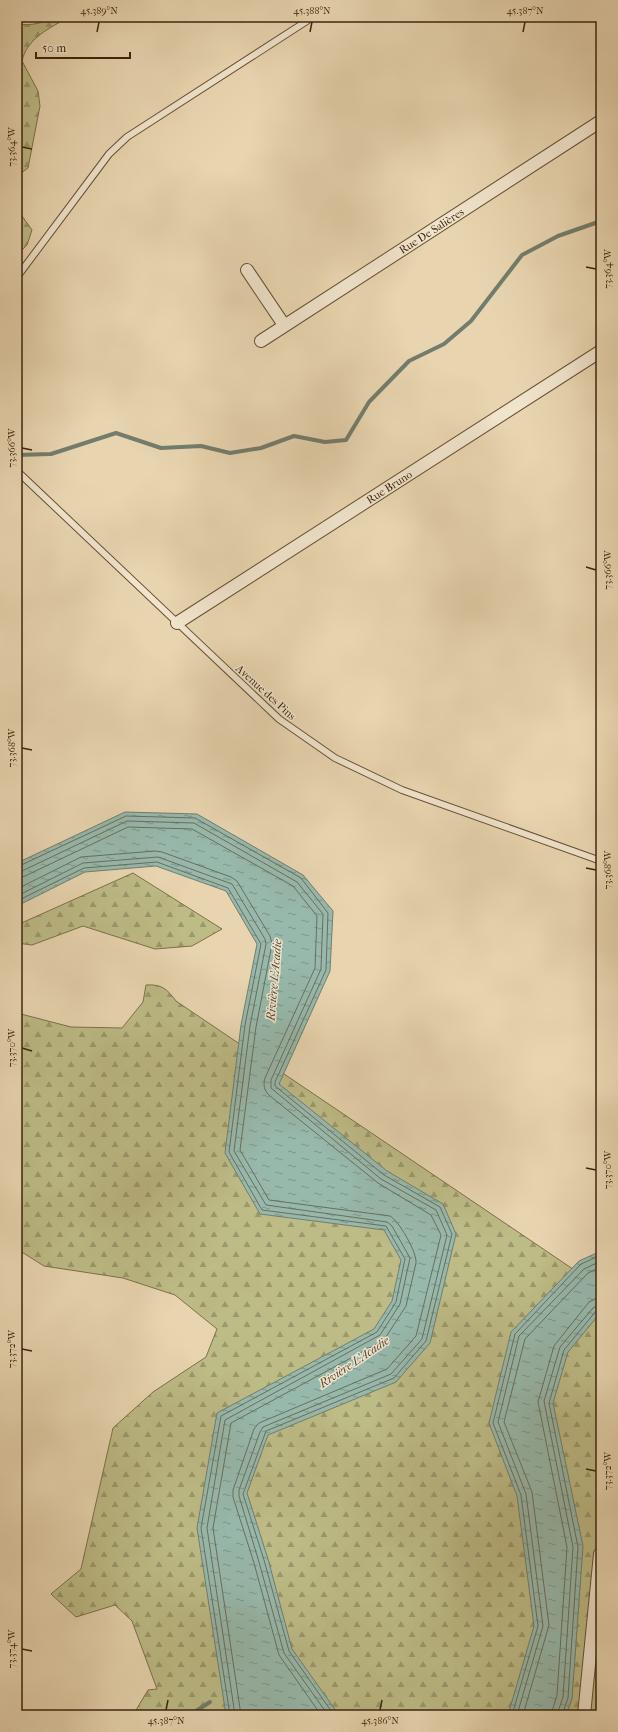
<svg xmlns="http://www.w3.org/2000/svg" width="618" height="1732" viewBox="0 0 618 1732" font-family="'IM FELL French Canon',serif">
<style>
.forest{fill:url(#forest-firs);stroke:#7d704a}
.water{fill:url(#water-ripples);stroke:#737d6d}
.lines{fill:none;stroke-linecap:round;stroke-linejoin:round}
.shore{stroke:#6a6e5d;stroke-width:1}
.stream{stroke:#737d6d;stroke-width:4}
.service-casing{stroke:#685036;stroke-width:8}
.minor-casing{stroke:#685036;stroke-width:14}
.path{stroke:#3d240e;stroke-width:2.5;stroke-dasharray:3 2;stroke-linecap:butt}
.service{stroke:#f0e4cc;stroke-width:6}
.minor{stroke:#f0e4cc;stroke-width:12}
.ticks{fill:none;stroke:#3d240e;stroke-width:1.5}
.labels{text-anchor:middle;stroke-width:3;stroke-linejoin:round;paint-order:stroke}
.street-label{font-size:11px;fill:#3d240e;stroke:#f0e4cc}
.water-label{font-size:12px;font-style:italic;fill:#544936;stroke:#f0e4cc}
.neatline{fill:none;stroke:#3d240e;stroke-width:1.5}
.ticks-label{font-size:10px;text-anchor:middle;fill:#3d240e}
</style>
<defs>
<pattern id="forest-firs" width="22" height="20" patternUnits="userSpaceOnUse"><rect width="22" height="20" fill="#bdbb86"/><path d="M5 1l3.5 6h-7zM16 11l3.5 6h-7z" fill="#9b986c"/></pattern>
<pattern id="water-ripples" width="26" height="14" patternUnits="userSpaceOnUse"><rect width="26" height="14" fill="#97b9ac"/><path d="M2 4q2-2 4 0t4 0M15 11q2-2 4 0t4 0" fill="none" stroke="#7c968a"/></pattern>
</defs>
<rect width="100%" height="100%" fill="#e8d5b0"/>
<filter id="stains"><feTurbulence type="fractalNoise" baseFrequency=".005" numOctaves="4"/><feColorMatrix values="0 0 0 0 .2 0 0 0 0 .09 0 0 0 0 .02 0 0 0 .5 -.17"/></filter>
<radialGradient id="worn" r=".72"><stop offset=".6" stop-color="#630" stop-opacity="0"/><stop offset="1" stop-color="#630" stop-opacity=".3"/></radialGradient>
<g class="forest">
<path d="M56 17H69C50 28 27 38 22 61L38 91 40 106 28 168 17 176V24C32 26 42 23 56 17Z"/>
<path d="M17 209 32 230 27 245 17 255Z"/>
<path d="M133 873 222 929 192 946 155 949 83 926 32 945 17 943V925Z"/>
<path d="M146 985C162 984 167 989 176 1001L601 1288V1715H133L148 1690 157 1689 132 1621 115 1605 76 1617 51 1594 81 1569 113 1428 153 1392 206 1357 217 1329 175 1295 123 1278 44 1266 17 1249V1013L71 1027 122 1028 143 1002Z"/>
</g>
<g class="water">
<path d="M125 812 197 814 303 875 333 911 330 971 279 1084 387 1171 443 1204 456 1234 430 1343 396 1382 268 1435 247 1493 268 1559 292 1649 339 1715H226L197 1528 217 1413 374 1329 392 1301 401 1260 384 1230 260 1214 225 1153 241 1025 257 944 226 891 156 866 85 872 17 906V863Z"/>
<path d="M601 1251V1312L568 1352 553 1403 583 1546 572 1699 566 1715H508L534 1626 517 1496 489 1423 511 1332 579 1261Z"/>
</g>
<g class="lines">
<g class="shore">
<path d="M17 867 126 816 195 818 301 878 328 913 326 970 275 1082V1086L384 1175 440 1207 452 1234 426 1341 394 1378 266 1431 243 1494 264 1560 289 1651 334 1715"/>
<path d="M17 872 22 871 127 821 194 823 297 882 323 914 321 969 271 1080V1088L381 1179 436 1210 447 1235 422 1339 391 1374 263 1427 260 1432 239 1490V1496L259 1562 284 1653 328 1715"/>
<path d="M17 878 25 876 128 827 192 829 293 886 317 916 315 968 265 1078C263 1085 264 1091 270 1096L378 1183 431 1215 441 1235 416 1336 387 1369 259 1423 254 1429 233 1490V1497L254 1563 279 1655 321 1715"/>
<path d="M17 889 81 857 155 851 162 852 231 877 237 881 270 936 272 944 256 1027 240 1150 269 1200 390 1216C399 1221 417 1252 416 1263L406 1306 384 1340 231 1423 213 1528 241 1715"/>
<path d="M17 896 83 863 158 857 232 884 265 939 266 944 250 1026 234 1151 266 1205 387 1222 392 1226 410 1258 400 1304 380 1335 225 1420 207 1528 235 1715"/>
<path d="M17 901 84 868 157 862 228 888 261 944 245 1025 229 1152 262 1210 386 1226 405 1259 396 1302 377 1332 221 1416 201 1528 230 1715"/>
<path d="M512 1715 538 1626 521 1495 493 1423 515 1334 581 1264 601 1255"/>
<path d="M517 1715 543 1626 526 1494 498 1422 519 1336 584 1269 601 1261"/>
<path d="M523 1715 549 1625 532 1492 504 1422 525 1339 588 1273 601 1267"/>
<path d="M551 1715 557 1695 567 1547 538 1402 554 1346 589 1302 595 1299 601 1298"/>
<path d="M557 1715 563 1697 573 1547 544 1401 560 1347 593 1308 601 1304"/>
<path d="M562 1715 568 1698 578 1547 549 1403 564 1350 596 1311 601 1309"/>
</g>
<g class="stream">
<path d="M17 455 51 454 116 433 161 448 201 446 230 453 261 448 294 436 325 442 346 440 369 402 409 361 444 344 471 321 522 255 558 236 601 221"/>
<path d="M190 1715 210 1702"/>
</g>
<defs>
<g id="service">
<path d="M17 277 109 154 127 137 313 17"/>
<path d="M17 471 279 719 335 758 402 790 601 861"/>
</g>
<g id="minor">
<path d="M247 270 284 325"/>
<path id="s1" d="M261 341 601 121"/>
<path id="s2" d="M177 623 601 351"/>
<path d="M584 1715 600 1554"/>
</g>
</defs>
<use href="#service" class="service-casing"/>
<use href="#minor" class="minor-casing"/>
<path class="path" d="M17 17 29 18 45 17"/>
<use href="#service" class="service"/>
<use href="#minor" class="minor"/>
</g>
<path class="ticks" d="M97 32 99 22M310 32 312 22M523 32 525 22M22 147 32 149M586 267 596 269M22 448 32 450M586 567 596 570M22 748 32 750M586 868 596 870M22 1048 32 1051M586 1168 596 1170M22 1349 32 1351M586 1469 596 1471M22 1649 32 1651M166 1710 168 1700M380 1710 382 1700"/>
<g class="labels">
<g class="street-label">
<text dy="4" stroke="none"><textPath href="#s1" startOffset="203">Rue De Salières</textPath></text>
<text dy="4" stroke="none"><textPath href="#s2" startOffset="252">Rue Bruno</textPath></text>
<text transform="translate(266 692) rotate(42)" y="4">Avenue des Pins</text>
</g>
<g class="water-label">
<text transform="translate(274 980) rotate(-85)" y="4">Rivière L'Acadie</text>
<text transform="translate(354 1362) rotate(-34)" y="4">Rivière L'Acadie</text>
</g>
</g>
<rect width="618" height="1732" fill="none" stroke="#e8d5b0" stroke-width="44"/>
<path d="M36 52v6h94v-6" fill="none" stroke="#3d240e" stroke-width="2"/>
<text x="42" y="52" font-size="12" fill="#3d240e" stroke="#f0e4cc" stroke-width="3" paint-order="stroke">50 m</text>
<rect x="22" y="22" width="574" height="1688" class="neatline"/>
<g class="ticks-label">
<text x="99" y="14">45.389°N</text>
<text x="312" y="14">45.388°N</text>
<text x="525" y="14">45.387°N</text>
<text transform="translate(11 147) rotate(-90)" y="4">73.364°W</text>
<text transform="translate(607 269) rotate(-90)" y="4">73.364°W</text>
<text transform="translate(11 448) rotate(-90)" y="4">73.366°W</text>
<text transform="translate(607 570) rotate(-90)" y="4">73.366°W</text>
<text transform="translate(11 748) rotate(-90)" y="4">73.368°W</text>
<text transform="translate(607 870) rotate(-90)" y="4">73.368°W</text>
<text transform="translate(11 1048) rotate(-90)" y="4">73.370°W</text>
<text transform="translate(607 1170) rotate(-90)" y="4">73.370°W</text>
<text transform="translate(11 1349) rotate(-90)" y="4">73.372°W</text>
<text transform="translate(607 1471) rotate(-90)" y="4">73.372°W</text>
<text transform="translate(11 1649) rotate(-90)" y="4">73.374°W</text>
<text x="166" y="1724">45.387°N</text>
<text x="380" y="1724">45.386°N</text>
</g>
<rect width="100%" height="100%" filter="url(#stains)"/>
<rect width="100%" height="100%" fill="url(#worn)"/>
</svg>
